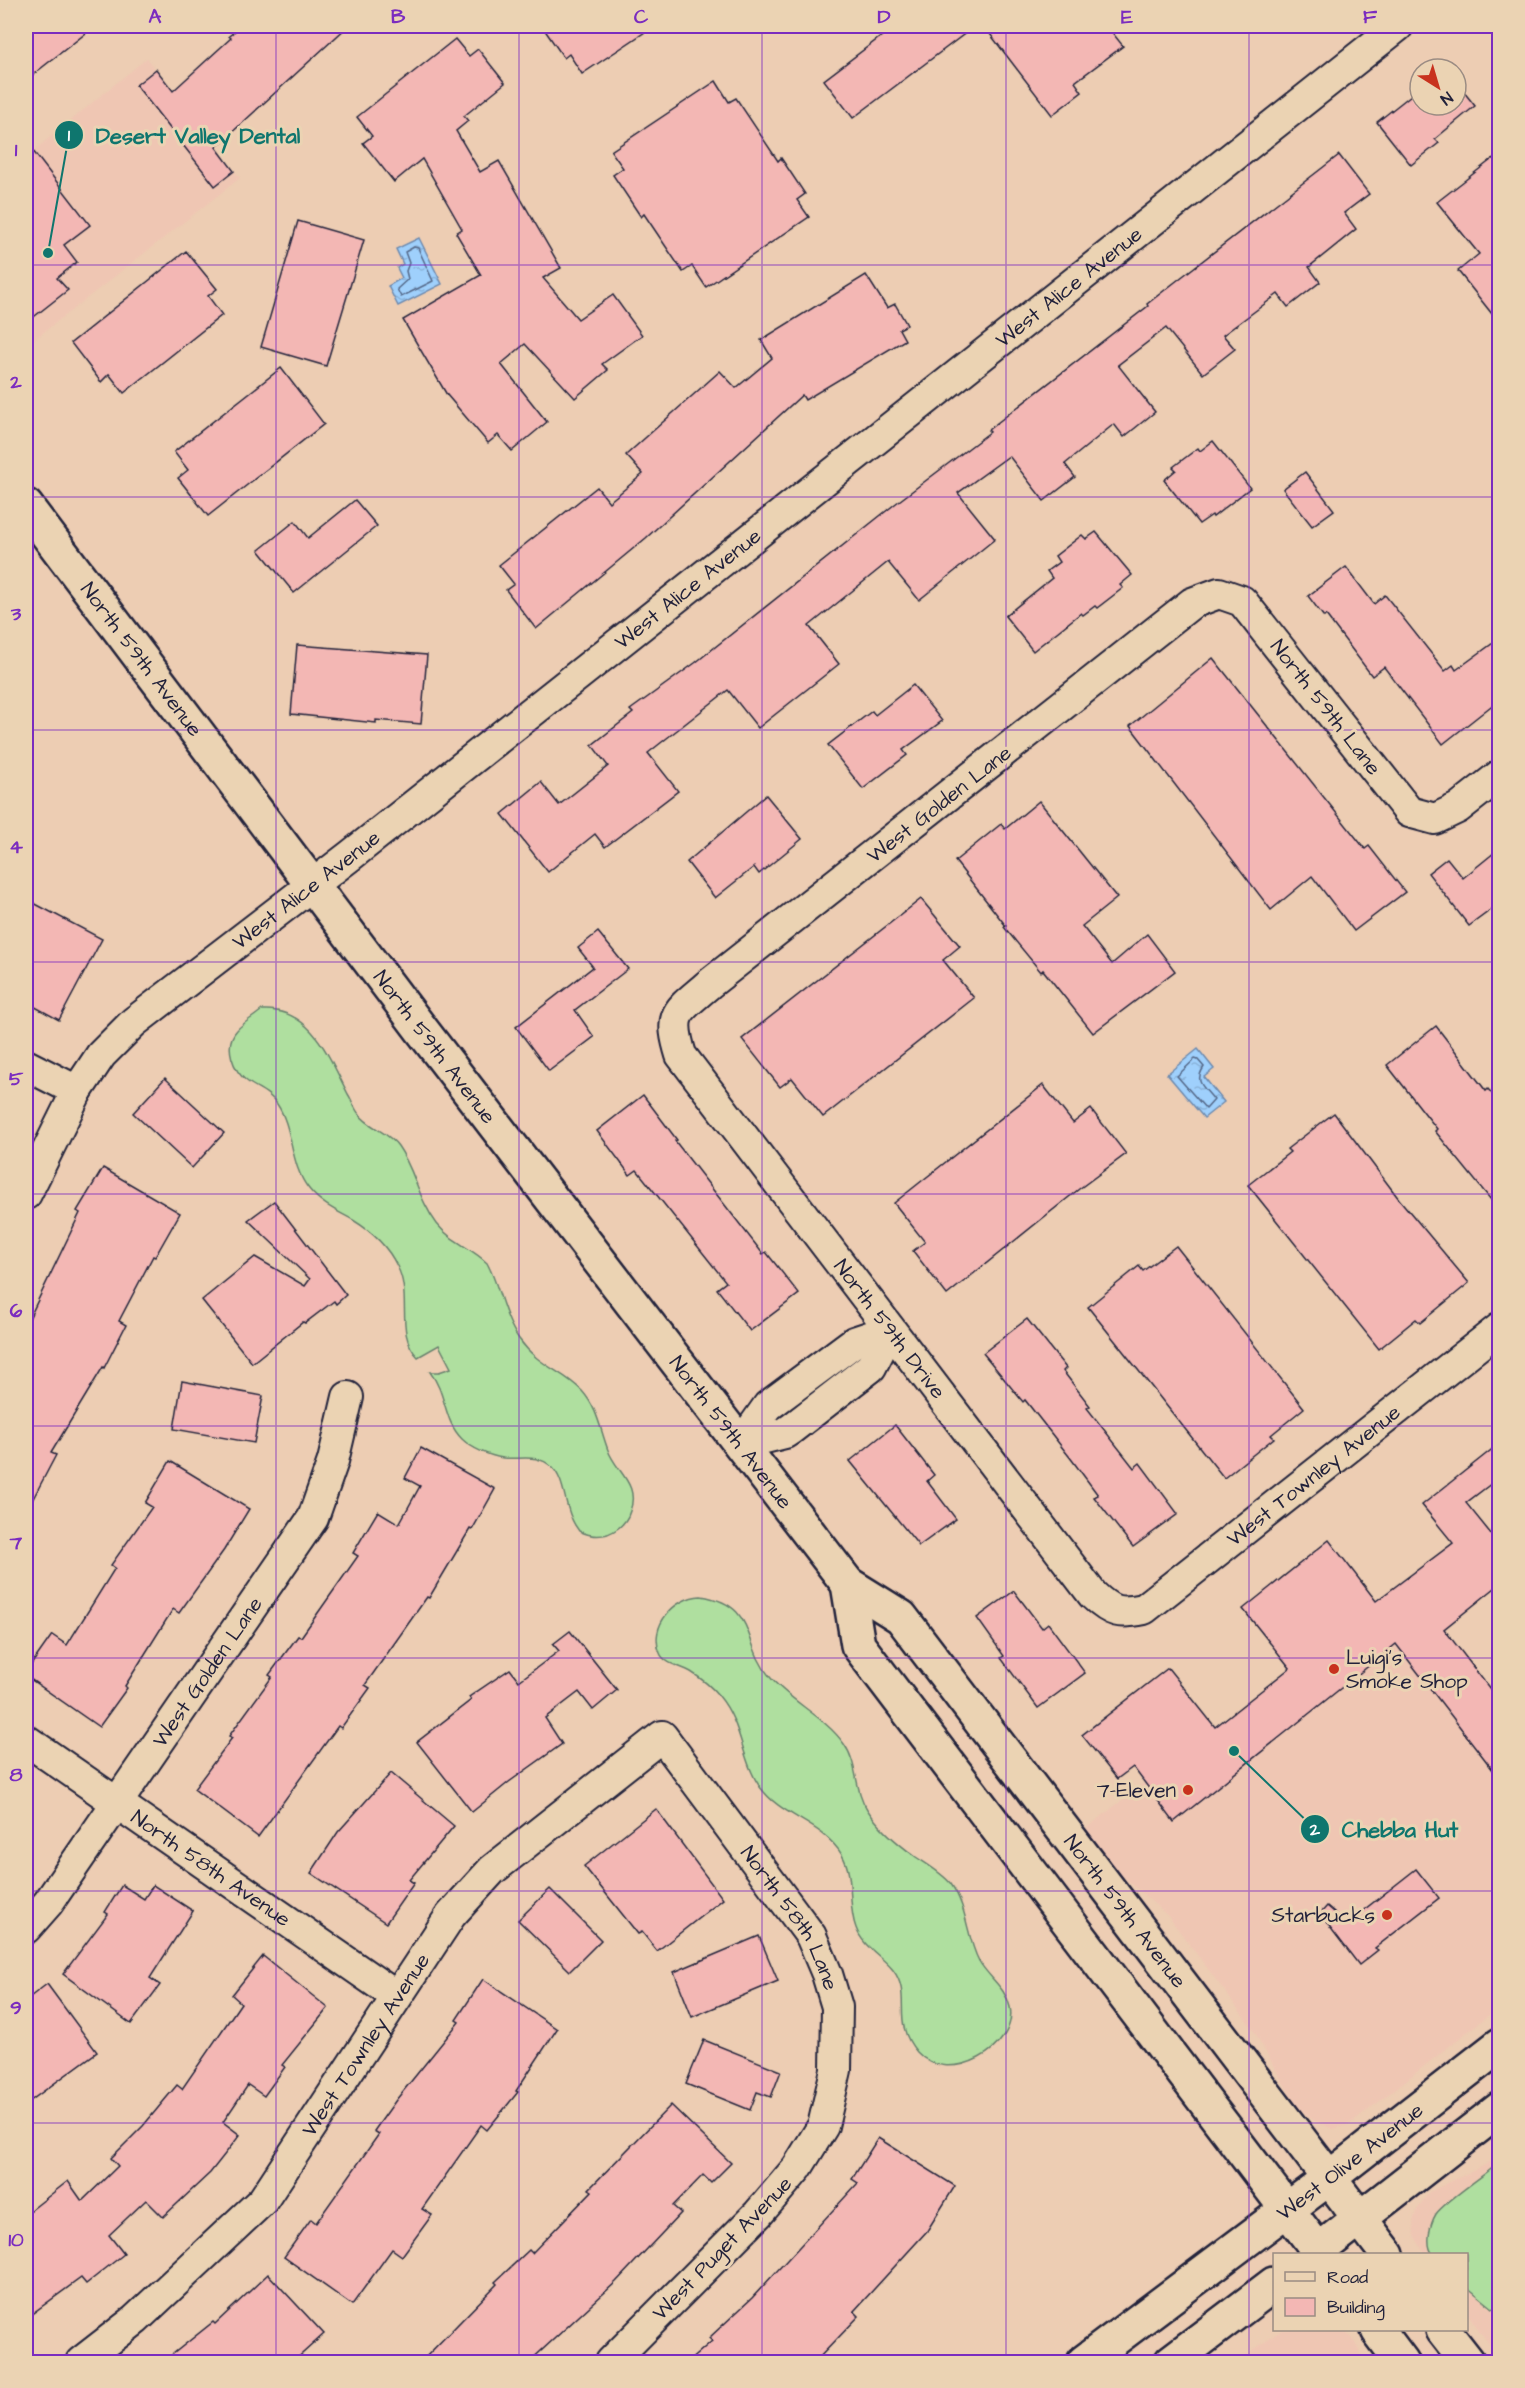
<svg xmlns="http://www.w3.org/2000/svg" width="1525" height="2388" viewBox="0 0 1525 2388" font-family="'Architects Daughter',sans-serif">
<style>
.built{fill:#efc6b3}
.grass{fill:#afdf9f;stroke:#68806d;stroke-width:1.5}
.water{fill:url(#water-ripples);stroke:#6d8aaf;stroke-width:1.5}
.lines{fill:none;stroke-linecap:round;stroke-linejoin:round}
.shore{stroke:#546888;stroke-width:1.5}
.building{fill:#f3b7b4;stroke:#22223b;stroke-width:1.5}
.minor-casing{stroke:#22223b;stroke-width:34}
.secondary-casing{stroke:#22223b;stroke-width:38}
.minor{stroke:#ebd3b3;stroke-width:30}
.secondary{stroke:#ebd3b3;stroke-width:33}
.grid{fill:none;stroke:#7b2cbf;stroke-width:1.5;stroke-opacity:0.55}
.poi-dot{fill:#c8321e;stroke:#ebd3b3;stroke-width:2}
.labels{text-anchor:middle;stroke-width:6;stroke-linejoin:round;paint-order:stroke}
.street-label{font-size:21px;fill:#22223b;stroke:#ebd3b3}
.poi-label{font-size:21px;fill:#22223b;stroke:#ebd3b3;text-anchor:end}
.leader{fill:none;stroke:#0f766e;stroke-width:2}
.callout-dot{fill:#0f766e;stroke:#ebd3b3;stroke-width:2}
.mark-label{font-size:18px;text-anchor:middle;font-weight:bold;fill:#fff}
.callout-label{font-size:22px;text-anchor:middle;font-weight:bold;fill:#0f766e;stroke:#ebd3b3;stroke-width:6;stroke-linejoin:round;paint-order:stroke}
.neatline{fill:none;stroke:#7b2cbf;stroke-width:2}
.grid-label{font-size:20px;text-anchor:middle;font-weight:bold;fill:#7b2cbf}
</style>
<defs>
<pattern id="water-ripples" width="26" height="14" patternUnits="userSpaceOnUse" patternTransform="scale(1.5)"><rect width="26" height="14" fill="#9fd0fc"/><path d="M2 4q2-2 4 0t4 0M15 11q2-2 4 0t4 0" fill="none" stroke="#89b2d9"/></pattern>
</defs>
<rect width="100%" height="100%" fill="#edcdb3"/>
<filter id="ink" filterUnits="userSpaceOnUse"><feTurbulence type="fractalNoise" baseFrequency=".0167" numOctaves="2"/><feDisplacementMap in="SourceGraphic" scale="12" xChannelSelector="R" yChannelSelector="G"/><feConvolveMatrix kernelMatrix="1 2 1 2 8 2 1 2 1" color-interpolation-filters="sRGB"/></filter>
<g filter="url(#ink)">
<g class="built">
<path d="M147 58 240 178 26 346V157Z"/>
<path d="M1405 1579 1499 1700V2007L1357 2119 1348 2125 1333 2129 1311 2119 1297 2107 1251 2026 1168 1916 1108 1863 1084 1830Z"/>
<path d="M1499 2153V2358L1467 2313 1466 2254H1425L1414 2235 1413 2222 1416 2211 1429 2192 1485 2165Z"/>
<path d="M1282 2330H1345L1355 2343 1365 2362H1236Z"/>
</g>
<g class="grass">
<path d="M262 1010C311 1007 329 1057 348 1094 352 1100 354 1108 359 1114 368 1127 388 1132 398 1146 415 1170 418 1199 437 1224 451 1242 471 1247 487 1263 500 1287 503 1316 519 1339 539 1367 562 1370 582 1391 598 1409 600 1429 608 1450 616 1472 640 1484 630 1511 628 1518 624 1524 617 1529 605 1538 592 1537 579 1531 563 1511 567 1482 552 1467 537 1453 521 1460 503 1458 489 1456 471 1448 462 1439 443 1420 447 1394 430 1372H439L451 1368 439 1345 418 1357C394 1333 413 1296 397 1266 388 1247 371 1231 353 1220 337 1211 321 1204 309 1189 289 1164 294 1129 277 1104 270 1093 258 1089 248 1082 233 1071 223 1045 237 1030 244 1022 254 1017 262 1010Z"/>
<path d="M701 1596C758 1605 741 1642 770 1677 791 1702 825 1717 844 1744 858 1763 854 1789 867 1809 879 1828 898 1844 916 1857 928 1865 942 1873 951 1884 968 1908 966 1936 979 1961 988 1977 1006 1988 1010 2007 1019 2047 949 2088 917 2052 890 2021 913 1996 893 1970 881 1955 863 1947 856 1928 847 1905 855 1877 842 1855 822 1822 781 1817 760 1787 741 1760 743 1725 719 1696 711 1686 702 1679 691 1672 681 1666 664 1664 660 1653 648 1626 675 1597 701 1596Z"/>
<path d="M1499 2163V2313L1467 2287 1466 2254H1433C1425 2245 1430 2224 1436 2214 1443 2203 1487 2173 1499 2163Z"/>
</g>
<g class="water">
<path d="M419 238 442 284 398 306 388 286 402 278 397 268 403 264 396 249Z"/>
<path d="M1198 1049 1214 1069 1204 1077 1224 1102 1204 1118 1167 1074Z"/>
</g>
<g class="lines">
<g class="shore">
<path d="M414 247 418 248 433 281 401 297 397 289 408 279 406 271 409 263 405 252Z"/>
<path d="M1195 1059 1198 1060 1204 1067C1193 1083 1205 1087 1214 1100L1206 1109 1177 1076Z"/>
</g>
</g>
<g class="building">
<path d="M26 26H95L26 80Z"/>
<path d="M241 26H348L216 147 234 171 215 186 136 85 156 69 173 91 231 38 229 36Z"/>
<path d="M542 26H654L582 74 569 54 564 58Z"/>
<path d="M895 26H975L853 118 824 80Z"/>
<path d="M984 26H1107L1123 46 1075 82 1082 92 1052 115Z"/>
<path d="M455 39 469 56 478 49 505 83 464 116 468 121 456 131 480 172 499 161 561 268 543 278 578 319 613 295 642 335 602 364 608 370 575 398 525 344 501 364 547 422 512 451 498 435 488 443 447 395 403 320 481 275 456 233 462 229 422 159 394 182 363 143 372 136 357 117Z"/>
<path d="M716 81 729 102 736 98 778 161 781 158 805 194 797 200 809 217 706 287 692 266 683 272 644 214 641 217 613 175 623 168 611 151Z"/>
<path d="M1456 82 1475 106 1435 139 1439 143 1411 165 1377 122 1420 88V105H1456Z"/>
<path d="M26 142 90 225 64 245 77 262 57 278 68 290 26 323Z"/>
<path d="M1500 153V324L1458 271 1479 254 1437 202Z"/>
<path d="M1339 155 1369 194 1344 213 1356 229 1309 267 1320 282 1288 307 1278 294 1223 335 1235 349 1203 374 1166 328 1118 365 1155 412 1124 437 1114 424 1065 464 1075 477 1044 501 1009 456 958 493 995 539 919 600 888 562 809 626 839 664 758 728 728 690 648 753 678 791 605 847 595 834 548 872 502 814 541 782 559 805 608 766 592 745 633 713 630 710 695 663 895 504 990 432 988 430 1148 306 1147 304 1179 279Z"/>
<path d="M298 221 364 240 326 366 261 347Z"/>
<path d="M186 251 217 289 208 296 222 315 124 393 109 374 101 382 71 343Z"/>
<path d="M866 275 887 308 895 304 907 325 899 329 905 340 805 400 802 395 646 538 536 629 506 590 514 584 499 565 597 487 609 502 643 474 626 455 720 371 736 388 772 358 761 340Z"/>
<path d="M281 368 324 424 208 516 178 478 188 470 174 452Z"/>
<path d="M1213 441 1250 488 1213 517 1212 515 1199 524 1164 480 1176 470 1173 467 1198 448 1200 451Z"/>
<path d="M1305 472 1334 510 1312 526 1283 489Z"/>
<path d="M355 500 377 526 294 593 259 550 295 521 308 538Z"/>
<path d="M1096 532 1132 575 1120 585 1123 588 1097 608 1095 606 1083 615 1081 613 1033 651 1005 616 1052 578 1047 571 1059 562 1055 556 1082 535 1086 539Z"/>
<path d="M1346 567 1374 604 1385 595 1445 671 1453 665 1456 670 1500 638V699L1443 744 1384 667 1372 676 1326 615 1324 617 1308 596Z"/>
<path d="M297 645 427 655 421 724 376 720V723L291 714Z"/>
<path d="M1213 658 1365 849 1369 846 1405 892 1354 931 1312 876 1271 910 1130 726Z"/>
<path d="M913 685 942 721 903 750 907 755 863 789 828 745 872 711 875 715Z"/>
<path d="M766 795 802 839 759 874 754 867 715 898 687 862Z"/>
<path d="M1039 801 1117 898 1082 926 1112 964 1147 934 1175 971 1093 1033 1043 970 1041 972 1004 927 1006 926 955 861 1001 824 1005 829Z"/>
<path d="M1500 848V903L1469 926 1428 873 1447 858 1463 878Z"/>
<path d="M26 899 102 939 59 1020 26 1002Z"/>
<path d="M921 899 960 946 943 960 974 998 823 1117 792 1078 780 1087 742 1039Z"/>
<path d="M598 932 628 969 575 1010 594 1037 549 1071 516 1027 593 967 578 948Z"/>
<path d="M1436 1026 1486 1091 1488 1089 1500 1103V1211L1435 1131 1437 1129 1387 1065Z"/>
<path d="M165 1078 224 1133 192 1168 133 1113Z"/>
<path d="M1043 1085 1073 1123 1091 1109 1126 1154 1079 1189 947 1295 913 1251 925 1242 894 1203Z"/>
<path d="M643 1095 677 1140 675 1141 763 1254 766 1252 799 1294 750 1331 717 1289 726 1282 637 1170 630 1175 597 1131Z"/>
<path d="M1334 1113 1399 1199 1469 1283 1420 1323 1416 1319 1379 1349 1248 1185 1290 1152 1287 1149Z"/>
<path d="M103 1168 180 1213 155 1257 153 1256 119 1321 126 1325 104 1368 103 1367 51 1453 56 1455 26 1512V1325L80 1213 77 1211Z"/>
<path d="M274 1201 346 1295 336 1304 334 1301 305 1323 303 1322 252 1363 202 1300 255 1257 305 1286 310 1279 248 1220Z"/>
<path d="M1176 1246 1304 1408 1271 1435 1274 1438 1224 1478 1088 1307 1139 1266 1143 1271Z"/>
<path d="M1027 1319 1066 1368 1063 1371 1090 1406 1087 1408 1134 1468 1140 1463 1178 1514 1133 1547 1094 1497 1098 1495 1072 1460 1025 1400 1023 1402 983 1353Z"/>
<path d="M182 1381 263 1396 254 1443 174 1429Z"/>
<path d="M895 1425 934 1475 927 1481 956 1519 919 1546 850 1461Z"/>
<path d="M1500 1443V1477L1466 1503 1500 1545V1584L1444 1629 1500 1702V1779L1396 1644 1174 1822 1133 1767 1117 1779 1082 1735 1168 1668 1215 1727 1290 1668 1243 1609 1329 1540 1376 1601 1453 1543 1422 1505Z"/>
<path d="M421 1448 495 1489 472 1530 470 1529 429 1598 427 1597 365 1685 370 1688 341 1728 338 1726 258 1837 194 1789 232 1738 229 1736 272 1677 269 1675 298 1636 301 1637 358 1556 353 1553 378 1511 399 1524 420 1486 405 1478Z"/>
<path d="M170 1461 249 1509 224 1550 179 1613 173 1609 125 1686 127 1688 99 1727 26 1676V1672L52 1635 67 1645 115 1568 111 1565 152 1507 145 1503Z"/>
<path d="M1014 1591 1042 1628 1048 1623 1085 1673 1038 1708 1001 1658 1004 1656 977 1618Z"/>
<path d="M570 1631 617 1690 593 1710 579 1692 545 1718 562 1744 509 1782 472 1812 417 1742 471 1700 469 1697 510 1669 519 1681 559 1651 553 1644Z"/>
<path d="M391 1773 454 1826 409 1880 414 1883 386 1923 311 1873 338 1832Z"/>
<path d="M656 1809 723 1899 657 1951 642 1932 638 1934 584 1866Z"/>
<path d="M1416 1869 1439 1898 1375 1948 1378 1950 1359 1965 1320 1914 1327 1906 1347 1923Z"/>
<path d="M122 1885 144 1899 153 1885 193 1911 150 1978 160 1985 131 2024 63 1974 108 1914 105 1912Z"/>
<path d="M550 1889 601 1940 570 1971 518 1920Z"/>
<path d="M759 1936 778 1981 692 2017 674 1972Z"/>
<path d="M263 1956 328 2008 282 2065 285 2067 264 2096 248 2085 223 2122 240 2135 210 2173 163 2217 146 2200 109 2235 124 2254 86 2284 81 2278 26 2318V2214L68 2181 82 2201 118 2166 111 2158 143 2126 177 2085 182 2089 241 2003 232 1995Z"/>
<path d="M483 1979 557 2029 516 2091 518 2092 487 2130 481 2125 422 2209 432 2215 402 2256 392 2249 352 2305 284 2257 311 2219 316 2223 379 2134 374 2131 396 2100 459 2022 456 2020Z"/>
<path d="M47 1984 97 2052 26 2104V2000Z"/>
<path d="M704 2040 781 2071 771 2097 757 2092 750 2110 686 2084Z"/>
<path d="M671 2105 731 2163 711 2183 703 2175 673 2206 681 2213 616 2282 529 2362H421L497 2284 495 2282 529 2250 532 2253 592 2191 589 2189Z"/>
<path d="M878 2138 955 2186 927 2231 854 2311 859 2316 815 2362H688L712 2341 709 2338 752 2298 858 2183 852 2179Z"/>
<path d="M268 2274 324 2334 293 2362H163L213 2322 215 2324Z"/>
</g>
<g class="lines">
<defs>
<g id="minor">
<path id="s1" d="M1500 775 1458 808 1435 819 1409 812 1242 601 1219 593 1192 603 709 984C677 1012 668 1012 681 1055L1093 1595C1112 1613 1119 1614 1144 1609L1500 1328"/>
<path d="M26 1065 77 1091"/>
<path id="s2" d="M26 1194 77 1091 101 1055 134 1022 350 856 1398 26"/>
<path d="M741 1444 785 1433 791 1429 871 1367 890 1330"/>
<path d="M741 1444 768 1406 854 1342 890 1330"/>
<path id="s3" d="M26 1740 396 1996"/>
<path id="s4" d="M26 1928 48 1903 313 1518 333 1461 348 1397"/>
<path id="s5" d="M81 2362 135 2320 263 2200 451 1915 492 1870 662 1736 811 1936 827 1974 837 2007 836 2070 823 2126 797 2168 758 2214 611 2362"/>
</g>
<g id="secondary">
<path id="s6" d="M26 506 421 1029 848 1584 901 1617 1387 2254"/>
<path d="M848 1584 858 1645 1321 2254"/>
<path d="M1314 2254 1500 2109"/>
<path d="M1378 2330 1402 2362"/>
<path d="M1443 2330 1468 2362"/>
<path id="s7" d="M1084 2362 1329 2178 1500 2045"/>
<path d="M1171 2362 1274 2284"/>
</g>
</defs>
<use href="#minor" class="minor-casing"/>
<use href="#secondary" class="secondary-casing"/>
<use href="#minor" class="minor"/>
<use href="#secondary" class="secondary"/>
</g>
</g>
<path class="grid" d="M276 26V2362M519 26V2362M762 26V2362M1006 26V2362M1249 26V2362M26 265H1500M26 497H1500M26 730H1500M26 962H1500M26 1194H1500M26 1426H1500M26 1658H1500M26 1891H1500M26 2123H1500"/>
<g class="poi-dot">
<circle cx="1334" cy="1669" r="6"/>
<circle cx="1188" cy="1790" r="6"/>
<circle cx="1387" cy="1915" r="6"/>
</g>
<g class="labels">
<g class="street-label">
<text dy="7" stroke="none"><textPath href="#s2" startOffset="1394">West Alice Avenue</textPath></text>
<text dy="7" stroke="none"><textPath href="#s2" startOffset="908">West Alice Avenue</textPath></text>
<text dy="7" stroke="none"><textPath href="#s6" startOffset="192">North 59th Avenue</textPath></text>
<text transform="translate(1326 707) rotate(52)" y="7">North 59th Lane</text>
<text transform="translate(939 804) rotate(-38)" y="7">West Golden Lane</text>
<text dy="7" stroke="none"><textPath href="#s2" startOffset="422">West Alice Avenue</textPath></text>
<text dy="7" stroke="none"><textPath href="#s6" startOffset="678">North 59th Avenue</textPath></text>
<text dy="7" stroke="none"><textPath href="#s1" startOffset="1473">North 59th Drive</textPath></text>
<text dy="7" stroke="none"><textPath href="#s6" startOffset="1164">North 59th Avenue</textPath></text>
<text dy="7" stroke="none"><textPath href="#s1" startOffset="2080">West Townley Avenue</textPath></text>
<text dy="7" stroke="none"><textPath href="#s4" startOffset="314">West Golden Lane</textPath></text>
<text dy="7" stroke="none"><textPath href="#s3" startOffset="225">North 58th Avenue</textPath></text>
<text dy="7" stroke="none"><textPath href="#s6" startOffset="1788">North 59th Avenue</textPath></text>
<text dy="7" stroke="none"><textPath href="#s5" startOffset="1086">North 58th Lane</textPath></text>
<text dy="7" stroke="none"><textPath href="#s5" startOffset="430">West Townley Avenue</textPath></text>
<text dy="7" stroke="none"><textPath href="#s7" startOffset="333">West Olive Avenue</textPath></text>
<text transform="translate(722 2248) rotate(-46)" y="7">West Puget Avenue</text>
</g>
<g class="poi-label">
<text x="1346" y="1664" text-anchor="start">Luigi’s<tspan x="1346" dy="24">Smoke Shop</tspan></text>
<text x="1176" y="1797">7-Eleven</text>
<text x="1375" y="1922">Starbucks</text>
</g>
</g>
<path class="leader" d="M48 253L69 135M1234 1751L1315 1829"/>
<g class="callout-dot">
<circle cx="48" cy="253" r="6"/>
<circle cx="1234" cy="1751" r="6"/>
<circle cx="69" cy="135" r="15"/>
<circle cx="1315" cy="1829" r="15"/>
</g>
<g class="mark-label">
<text x="69" y="141">1</text>
<text x="1315" y="1835">2</text>
</g>
<g class="callout-label">
<text x="198" y="143">Desert Valley Dental</text>
<text x="1400" y="1837">Chebba Hut</text>
</g>
<rect width="1525" height="2388" fill="none" stroke="#ebd3b3" stroke-width="66"/>
<rect x="1273" y="2253" width="195" height="78" fill="#ebd3b3" stroke="#9b8c83" stroke-width="1.5"/>
<rect x="1285" y="2272" width="30" height="9" fill="#ebd3b3" stroke="#9b8c83" stroke-width="1.5"/>
<text x="1327" y="2283" font-size="18" fill="#22223b">Road</text>
<rect x="1285" y="2298" width="30" height="18" fill="#f3b7b4" stroke="#9b8c83" stroke-width="1.5"/>
<text x="1327" y="2313" font-size="18" fill="#22223b">Building</text>
<g transform="translate(1438 87) rotate(143)"><circle r="28" fill="#ebd3b3" stroke="#9b8c83" stroke-width="1.5"/>
<path d="M0-4.5L10 22L0 15L-10 22Z" fill="#c8321e"/>
<text y="-9" font-size="16" font-weight="bold" text-anchor="middle" fill="#22223b">N</text>
</g>
<rect x="33" y="33" width="1459" height="2322" class="neatline"/>
<g class="grid-label">
<text x="155" y="23">A</text>
<text x="398" y="23">B</text>
<text x="641" y="23">C</text>
<text x="884" y="23">D</text>
<text x="1127" y="23">E</text>
<text x="1370" y="23">F</text>
<text x="16" y="156">1</text>
<text x="16" y="388">2</text>
<text x="16" y="620">3</text>
<text x="16" y="853">4</text>
<text x="16" y="1085">5</text>
<text x="16" y="1317">6</text>
<text x="16" y="1549">7</text>
<text x="16" y="1781">8</text>
<text x="16" y="2014">9</text>
<text x="16" y="2246">10</text>
</g>
</svg>
